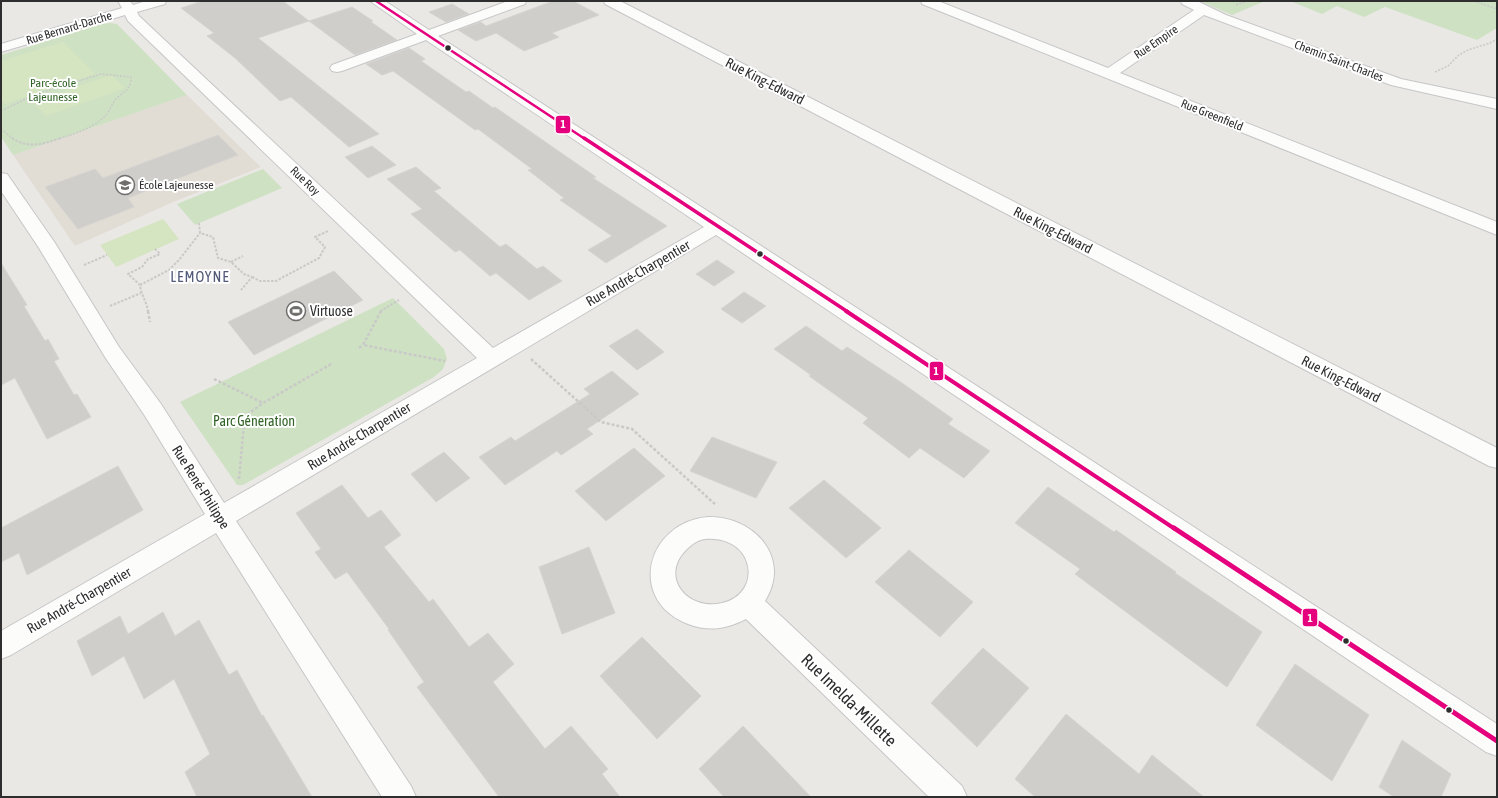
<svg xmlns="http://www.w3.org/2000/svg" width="1498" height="798" viewBox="0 0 1498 798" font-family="'Asap Condensed',sans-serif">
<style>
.education{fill:#e2ddd4}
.green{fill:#cee1c3}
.pitch{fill:#d6e5c1}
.building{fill:#d0cecb;stroke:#d6d4d1}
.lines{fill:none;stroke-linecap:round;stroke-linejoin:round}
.minor-casing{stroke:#c7c6c7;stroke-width:2}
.path-far2{stroke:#c9c9c8;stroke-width:1.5;stroke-dasharray:2 1.5;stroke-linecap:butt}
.path-far1{stroke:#c9c9c8;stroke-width:2;stroke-dasharray:2.5 1.5;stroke-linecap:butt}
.path{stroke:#c9c9c8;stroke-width:2.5;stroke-dasharray:3 2;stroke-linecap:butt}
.minor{fill:#fcfcfb;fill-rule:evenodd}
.bus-1-far3-casing{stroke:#fff;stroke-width:4.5}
.bus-1-far2-casing{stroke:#fff;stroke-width:6}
.bus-1-far1-casing{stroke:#fff;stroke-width:7}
.bus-1-casing{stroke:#fff;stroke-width:8}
.bus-1-far3{stroke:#e5007d;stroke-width:2.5}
.bus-1-far2{stroke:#e5007d;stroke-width:3.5}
.bus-1-far1{stroke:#e5007d;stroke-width:4}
.bus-1{stroke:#e5007d;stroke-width:5}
.bus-dot{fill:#2e2e2e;stroke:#fff;stroke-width:1.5}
.labels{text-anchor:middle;stroke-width:4;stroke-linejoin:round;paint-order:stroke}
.far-street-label{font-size:12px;fill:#2e2e2e;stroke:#fff}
.far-park-label{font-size:12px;fill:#306325;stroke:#fff}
.far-poi-label{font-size:12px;fill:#2e2e2e;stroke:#fff;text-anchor:start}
.street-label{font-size:14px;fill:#2e2e2e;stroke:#fff}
.poi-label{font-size:14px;fill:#2e2e2e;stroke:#fff;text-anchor:start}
.park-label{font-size:14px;fill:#306325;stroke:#fff}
.neighbourhood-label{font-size:15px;letter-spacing:1px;fill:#535979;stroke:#fff}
.near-street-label{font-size:17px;fill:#2e2e2e;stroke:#fff}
.line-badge{stroke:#fff;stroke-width:1.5}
.badge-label{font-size:11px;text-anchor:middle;font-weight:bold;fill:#fff}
</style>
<rect width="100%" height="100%" fill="#eae8e5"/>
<path class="education" d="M187 95 261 167 171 203 75 246 13 155Z"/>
<g class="green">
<path d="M1200 1H1265L1232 15Z"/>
<path d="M1290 1H1497V28L1477 40 1385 7 1364 17 1337 6 1322 14Z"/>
<path d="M111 23 117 24 187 95 13 155 1 137V55L102 24Z"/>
<path d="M263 169 282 188 195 225 177 204Z"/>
<path d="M393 298 444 349 447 359 443 369 434 377 243 485H237L180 402Z"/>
</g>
<g class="pitch">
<path d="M63 42 95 74 5 104 1 99V61Z"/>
<path d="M111 75 125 88 46 116 33 102Z"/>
<path d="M163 219 179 239 116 267 100 245Z"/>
</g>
<g class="building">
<path d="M203 1H283L309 21 352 7 373 21 371 22 397 40 355 55 309 21 258 38 379 134 349 147 291 97 280 101 235 58 207 36 214 33 181 8Z"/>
<path d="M553 1H573L599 15 552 33 559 37 524 51 496 33 476 41 458 30 481 22 486 26Z"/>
<path d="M452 4 469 14 446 22 429 12Z"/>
<path d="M409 48 425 59 421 61 466 92 469 91 493 108 495 107 596 177 593 178 667 226 606 263 588 250 612 236 560 200 564 198 528 170 532 169 478 129 475 130 393 71 382 75 366 64Z"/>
<path d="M218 135 238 155 128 198 134 207 78 229 45 187 95 169 103 178Z"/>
<path d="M372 146 396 165 368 178 345 157Z"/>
<path d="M416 167 441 188 434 191 500 247 506 244 537 269 543 266 562 281 529 300 496 273 490 276 460 250 455 252 411 214 422 209 387 179Z"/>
<path d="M717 260 735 272 714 286 696 274Z"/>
<path d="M1 263 27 305 24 306 45 341 48 339 59 359 54 361 74 395 77 394 91 417 47 439 15 378 1 385Z"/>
<path d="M334 271 363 300 254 355 228 322Z"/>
<path d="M744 292 766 306 742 323 721 309Z"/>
<path d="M806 326 842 351 847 347 902 383 953 419 948 424 990 451 964 478 920 448 909 458 863 423 868 418 809 376 811 375 774 349Z"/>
<path d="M637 329 664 352 637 370 609 346Z"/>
<path d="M612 371 639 394 587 429 593 434 561 455 557 451 505 485 479 457 511 437 515 441 590 394 584 389Z"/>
<path d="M712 437 777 462 756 498 690 471Z"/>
<path d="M634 448 665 476 606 521 575 491Z"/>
<path d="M444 452 470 478 436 502 411 474Z"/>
<path d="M118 466 143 510 27 575 19 553 1 562V528Z"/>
<path d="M824 480 881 528 846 558 789 508Z"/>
<path d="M342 485 368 518 381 510 401 535 384 547 429 602 433 599 469 647 488 633 514 664 493 682 545 749 571 726 608 769 602 774 620 797H499L417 687 424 682 388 630 389 629 347 572 335 579 315 552 321 549 296 513Z"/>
<path d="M1048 487 1114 532 1116 530 1176 572 1175 573 1262 632 1227 687 1075 574 1080 569 1015 523Z"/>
<path d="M589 547 615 613 562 634 539 567Z"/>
<path d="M909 550 973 602 940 637 875 582Z"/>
<path d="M163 612 175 636 199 620 229 675 237 670 262 716 263 715 312 797H197L185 772 210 754 174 679 144 699 124 656 92 676 77 641 120 616 128 634Z"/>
<path d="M642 637 701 696 657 739 600 676Z"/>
<path d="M983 648 1029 688 977 747 931 703Z"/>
<path d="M1295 664 1369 715 1332 781 1256 725Z"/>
<path d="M1066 714 1139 774 1152 755 1204 797H1035L1015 779Z"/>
<path d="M743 726 811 797H724L699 769Z"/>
<path d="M1402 740 1451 774 1441 797H1394L1379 787Z"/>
</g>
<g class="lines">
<defs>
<g id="minor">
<path d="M118 1H130L133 5 146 1H166L165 4 137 12 139 16 493 348 704 227 426 40 342 71 337 72 332 71 330 68 332 65 417 34 370 1H385L429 30 508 1H526L525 4 438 36 1497 724V756L1486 752 716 235 236 521 411 786 416 797H382L216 533 11 655 1 659V631L205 514 145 416 105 357 39 248 1 191V173L7 174 55 243 119 347 161 404 224 503 477 358 128 21 125 15 1 52V44L122 8Z"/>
<path d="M604 1H620L1497 448V468L1489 466 605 4Z"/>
<path d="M921 1H938L1108 68 1194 10 1182 4 1181 1H1197L1226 15 1401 79 1497 99V109L1391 85 1204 15 1120 73 1497 222V235L922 4Z"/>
<path d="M708 517C754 516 792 558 765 601L962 786 967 797H929L746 619C726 629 709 632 688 624 626 600 647 522 708 517ZM705 539C756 535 763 594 722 603 688 611 658 577 687 549 692 544 698 540 705 539Z"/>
</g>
</defs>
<use href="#minor" class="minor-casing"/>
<g class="path-far2">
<path d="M1474 1 1497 9"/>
<path d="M1236 5 1247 1"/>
<path d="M1435 72 1448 66 1459 55 1468 50 1490 43 1497 39"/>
<path d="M1 111 36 94 101 74 131 77C132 89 123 92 116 99 112 104 110 110 106 115 94 128 74 134 58 139"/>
<path d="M1 129 13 139"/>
</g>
<g class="path-far1">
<path d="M12 138C28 149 44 144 61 138"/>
<path d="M199 223 200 233 213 237 218 258 231 262 244 274 252 277 241 290"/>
<path d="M231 262 243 256"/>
<path d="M84 265 107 255"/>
<path d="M252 277 260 281H276L319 258 325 247 315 237 328 231"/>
<path d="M140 285 169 270 179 260 200 233"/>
<path d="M110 306 141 293"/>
<path d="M148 312C147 302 141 295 140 285L128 274 142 267 148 259 160 254 155 249"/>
<path d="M381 312 382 310 399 300"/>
</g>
<g class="path">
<path d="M148 311 150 322"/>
<path d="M381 311 363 345 445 361"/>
<path d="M359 348 363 345"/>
<path d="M531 359 601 422 632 429 716 505"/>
<path d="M214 379 263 403 333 363"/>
<path d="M239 479 244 423 248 414 263 403"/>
</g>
<use href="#minor" class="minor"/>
<defs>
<path id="bus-1-far3" d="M376 1 585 139"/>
<path id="bus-1-far2" d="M584 138 848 312"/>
<path id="bus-1-far1" d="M846 311 1175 529"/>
<path id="bus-1" d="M1174 528 1497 741"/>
</defs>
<use href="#bus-1-far3" class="bus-1-far3-casing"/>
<use href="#bus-1-far2" class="bus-1-far2-casing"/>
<use href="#bus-1-far1" class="bus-1-far1-casing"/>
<use href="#bus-1" class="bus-1-casing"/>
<use href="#bus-1-far3" class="bus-1-far3"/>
<use href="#bus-1-far2" class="bus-1-far2"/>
<use href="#bus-1-far1" class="bus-1-far1"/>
<use href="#bus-1" class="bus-1"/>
</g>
<defs>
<symbol id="school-ring" viewBox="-11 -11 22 22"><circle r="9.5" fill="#fff" stroke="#706f6e" stroke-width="1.5"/><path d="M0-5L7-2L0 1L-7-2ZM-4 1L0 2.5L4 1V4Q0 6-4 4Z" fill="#706f6e"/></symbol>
<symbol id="stadium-ring" viewBox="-11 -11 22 22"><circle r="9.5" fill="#fff" stroke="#706f6e" stroke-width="1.5"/><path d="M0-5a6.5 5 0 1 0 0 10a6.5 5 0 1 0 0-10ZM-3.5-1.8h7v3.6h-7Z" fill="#706f6e"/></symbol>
</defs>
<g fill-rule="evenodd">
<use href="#school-ring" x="114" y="174" width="22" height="22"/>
<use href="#stadium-ring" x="285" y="300" width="22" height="22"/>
</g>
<g class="bus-dot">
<circle cx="448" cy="48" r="3.5"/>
<circle cx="760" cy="254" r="3.5"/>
<circle cx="1346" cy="641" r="3.5"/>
<circle cx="1449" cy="710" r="3.5"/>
</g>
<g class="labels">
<g class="far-street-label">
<text transform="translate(69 28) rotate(-17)" y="4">Rue Bernard-Darche</text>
<text transform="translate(1156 42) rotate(-34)" y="4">Rue Empire</text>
<text transform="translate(1339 61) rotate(21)" y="4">Chemin Saint-Charles</text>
<text transform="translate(1212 115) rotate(22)" y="4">Rue Greenfield</text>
<text transform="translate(305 181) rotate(44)" y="4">Rue Roy</text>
</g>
<g class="far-park-label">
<text x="53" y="87">Parc-école<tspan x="53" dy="14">Lajeunesse</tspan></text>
</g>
<g class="far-poi-label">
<text x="139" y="189">École Lajeunesse</text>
</g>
<g class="street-label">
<text transform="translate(765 81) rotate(27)" y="5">Rue King-Edward</text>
<text transform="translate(1053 230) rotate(27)" y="5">Rue King-Edward</text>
<text transform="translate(638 273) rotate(-30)" y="5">Rue André-Charpentier</text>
<text transform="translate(1341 379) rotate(27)" y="5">Rue King-Edward</text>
<text transform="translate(359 436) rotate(-31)" y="5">Rue André-Charpentier</text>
<text transform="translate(201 487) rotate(58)" y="5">Rue René-Philippe</text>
<text transform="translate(79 600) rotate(-30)" y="5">Rue André-Charpentier</text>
</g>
<g class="poi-label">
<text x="310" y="316">Virtuose</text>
</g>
<g class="park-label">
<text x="254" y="426">Parc Géneration</text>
</g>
<g class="neighbourhood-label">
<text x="200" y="282">LEMOYNE</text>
</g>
<g class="near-street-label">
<text transform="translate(849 700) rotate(44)" y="6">Rue Imelda-Millette</text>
</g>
</g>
<g class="line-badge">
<rect x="555" y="115" width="16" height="19" rx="4" fill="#e5007d"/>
<rect x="929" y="361" width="15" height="20" rx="4" fill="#e5007d"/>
<rect x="1302" y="608" width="16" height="19" rx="4" fill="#e5007d"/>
</g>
<g class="badge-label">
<text x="563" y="128">1</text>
<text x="936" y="375">1</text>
<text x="1310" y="622">1</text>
</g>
<rect width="1498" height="798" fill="none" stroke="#2e2e2e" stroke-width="4"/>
</svg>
